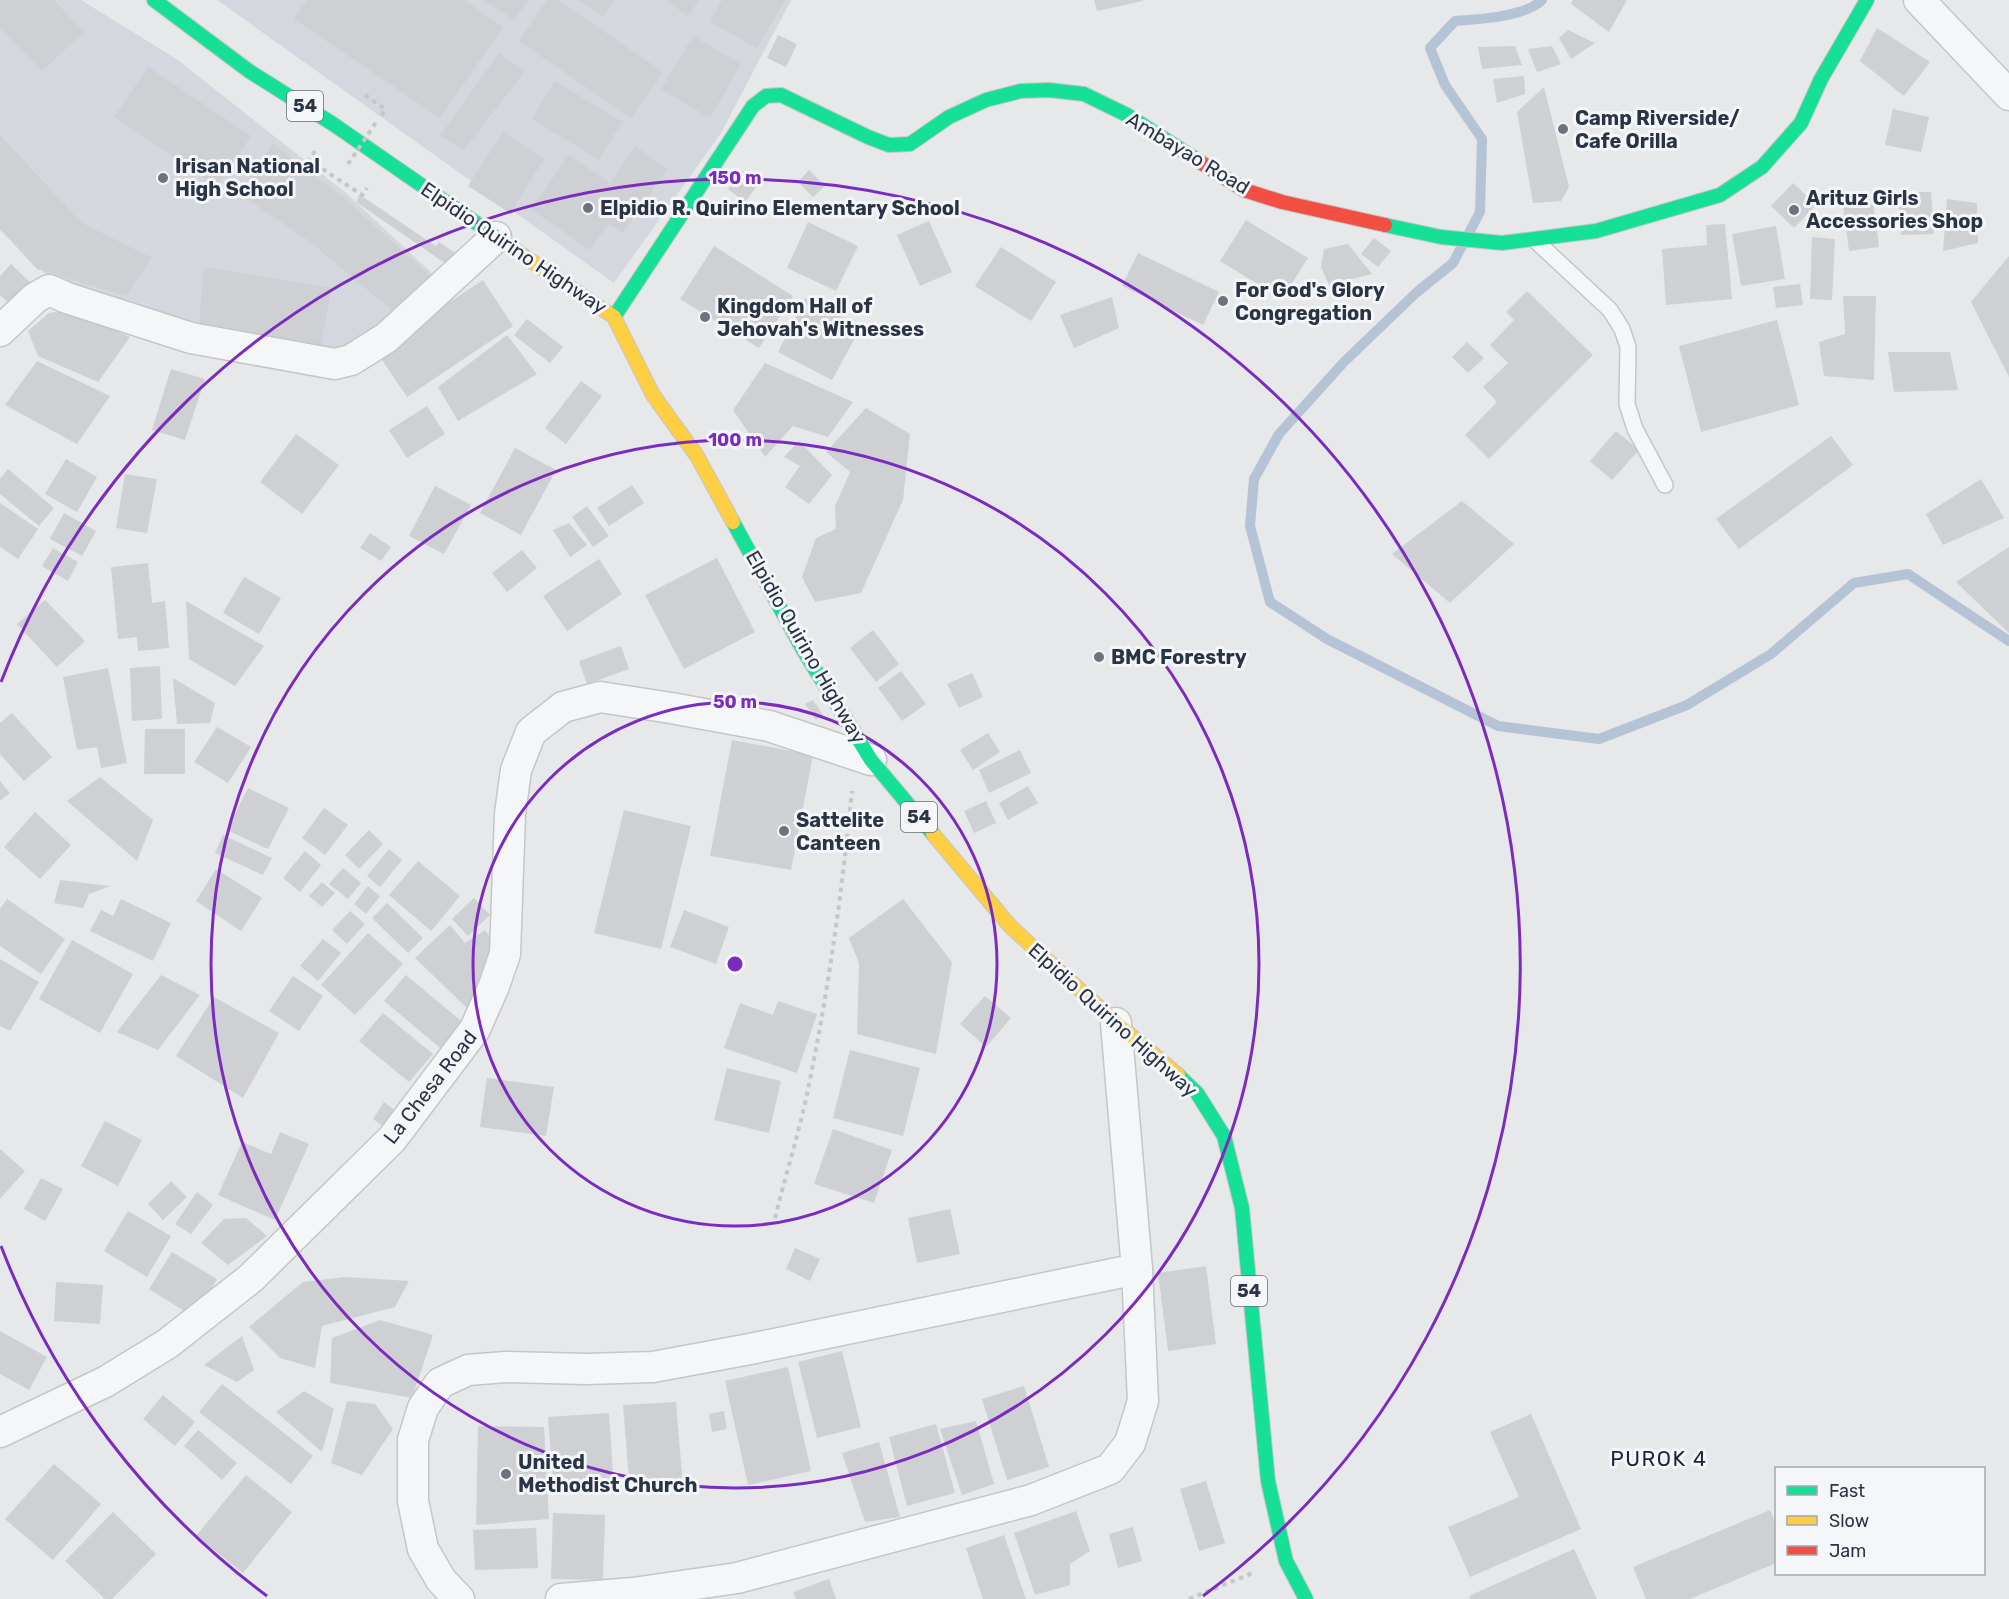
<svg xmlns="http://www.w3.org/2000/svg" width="2009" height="1599" viewBox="0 0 2009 1599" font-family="Rubik,sans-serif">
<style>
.built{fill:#d4d7dd}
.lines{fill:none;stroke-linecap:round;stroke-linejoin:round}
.stream{stroke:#b4c4d5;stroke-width:10}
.building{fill:#ced0d3}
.lane-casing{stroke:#c4c6c8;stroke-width:18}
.street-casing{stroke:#c4c6c8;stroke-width:33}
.fast-casing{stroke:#c4c6c8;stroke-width:16}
.slow-casing{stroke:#c4c6c8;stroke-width:16}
.jam-casing{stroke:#c4c6c8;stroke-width:16}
.path{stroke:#c5c6ca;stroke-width:4;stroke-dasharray:4.5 4.5;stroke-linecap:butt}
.lane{stroke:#f5f6f7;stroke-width:15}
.street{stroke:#f5f6f7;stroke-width:30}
.fast{stroke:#16e098;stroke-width:14}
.slow{stroke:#ffcf43;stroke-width:14}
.jam{stroke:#f24e42;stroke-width:14}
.path-bridge{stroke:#c5c6ca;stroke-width:4;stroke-dasharray:4.5 4.5;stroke-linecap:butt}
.ring{fill:none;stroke:#7b2cbf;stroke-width:3}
.poi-dot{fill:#6c737f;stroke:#f4f6f9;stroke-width:2}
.labels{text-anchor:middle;stroke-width:6;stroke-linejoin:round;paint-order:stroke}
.shield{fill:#f4f6f9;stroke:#676e7b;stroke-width:1.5}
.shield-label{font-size:18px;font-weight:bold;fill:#2b3445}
.poi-label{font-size:20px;font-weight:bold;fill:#2b3445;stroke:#f4f6f9;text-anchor:start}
.street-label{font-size:20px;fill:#2b3445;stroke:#f4f6f9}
.neighbourhood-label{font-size:21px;letter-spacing:1.5px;fill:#1d2536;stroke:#f4f6f9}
.centre{fill:#7b2cbf;stroke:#f4f6f9;stroke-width:3}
.ring-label{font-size:18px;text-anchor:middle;font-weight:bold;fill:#7b2cbf;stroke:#f4f6f9;stroke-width:6;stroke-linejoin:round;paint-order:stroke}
</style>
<rect width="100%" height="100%" fill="#e6e8ea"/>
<g class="built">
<path d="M0 0H81L178 60 346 193 437 278 348 351 184 335 53 281 0 230Z"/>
<path d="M217 0H791L721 133 614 283Z"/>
</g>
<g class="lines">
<path class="stream" d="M1542 0C1525 17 1479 19 1455 21L1430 48 1445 85 1482 139 1480 212 1453 263 1417 292 1344 362 1279 434 1254 479 1250 526 1270 602 1327 639 1498 726 1599 739 1687 705 1771 654 1854 583 1908 574 2009 641"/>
</g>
<g class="building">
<path d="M0 0H54L84 32 42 71 0 27Z"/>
<path d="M307 0H464L503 27 440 118 294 19Z"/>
<path d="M484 0H528L514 20Z"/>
<path d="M547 0H558L663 72 631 118 519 41Z"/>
<path d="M578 0H614L603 16Z"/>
<path d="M666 0H699L688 16Z"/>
<path d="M722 0H785L757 48 710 22Z"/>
<path d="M1094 0H1143V1L1097 11Z"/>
<path d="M1573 0H1627L1609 32 1571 4Z"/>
<path d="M1877 28 1930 62 1904 96 1860 61Z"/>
<path d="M1568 30 1595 43 1571 59 1559 38Z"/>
<path d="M778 35 797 44 786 67 767 58Z"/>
<path d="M693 36 741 64 710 118 661 89Z"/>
<path d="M1515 46 1522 65 1482 69 1478 47Z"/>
<path d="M1552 46 1561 64 1537 72 1528 49Z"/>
<path d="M499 53 525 71 464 150 440 136Z"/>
<path d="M148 67 251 136 217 186 114 117Z"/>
<path d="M1524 76 1525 94 1497 103 1493 79Z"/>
<path d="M555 81 622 122 599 160 532 119Z"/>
<path d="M1544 87 1569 187 1561 201 1533 203 1517 112Z"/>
<path d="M1893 109 1929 117 1921 152 1885 145Z"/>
<path d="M503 132 544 159 510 213 468 186Z"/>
<path d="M0 135 82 223 152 258 126 296 37 269 0 229Z"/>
<path d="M273 144 343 197 429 275 394 312 309 241 238 193Z"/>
<path d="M635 146 667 169 623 233 608 224 590 250 531 209 569 155 610 183Z"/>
<path d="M741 170 759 183 745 202 728 189Z"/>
<path d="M809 170 825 186 813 197 798 182Z"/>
<path d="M1793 183 1816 205 1794 228 1771 206Z"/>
<path d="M1898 192H1931L1934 234 1901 235Z"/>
<path d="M1872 193 1879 247 1849 251 1842 197Z"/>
<path d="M360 195 436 246 439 242 460 256 452 268 356 202Z"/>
<path d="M1947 199 1977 203 1978 243 1943 251Z"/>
<path d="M1246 220 1308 258 1282 299 1220 261Z"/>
<path d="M929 221 952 272 920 286 897 235Z"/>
<path d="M808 222 858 246 836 291 787 268Z"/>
<path d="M1725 224 1732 299 1666 305 1662 249 1707 245 1706 225Z"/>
<path d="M1776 226 1785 279 1741 286 1732 234Z"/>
<path d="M1812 237 1835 239 1832 300 1810 299Z"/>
<path d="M1374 238 1391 251 1378 267 1361 254Z"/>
<path d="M1348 244 1372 274 1329 285 1321 267 1324 249Z"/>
<path d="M714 246 793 296 759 348 680 299Z"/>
<path d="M1001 247 1056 282 1031 321 975 286Z"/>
<path d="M1138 253 1219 292 1203 325 1122 286Z"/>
<path d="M2009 256V377L1971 302Z"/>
<path d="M11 264 39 291 18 312 0 295V276Z"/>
<path d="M204 267 331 288 320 352 198 334Z"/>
<path d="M483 280 513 326 407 397 376 351Z"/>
<path d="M1800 284 1803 305 1776 308 1773 287Z"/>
<path d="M1527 291 1593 355 1489 459 1465 435 1497 402 1483 387 1508 363 1490 345 1514 320 1506 312Z"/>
<path d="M1843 296H1876L1874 380 1824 376 1819 342 1845 334Z"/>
<path d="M1112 297 1119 328 1074 348 1060 315Z"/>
<path d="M805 298 861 327 832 380 778 352Z"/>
<path d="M68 310 130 337 98 382 38 356 28 331 49 313Z"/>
<path d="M527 319 563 347 550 363 514 335Z"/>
<path d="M1777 320 1799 405 1701 432 1679 346Z"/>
<path d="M507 335 537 374 458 421 438 387Z"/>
<path d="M1467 342 1484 358 1468 373 1452 357Z"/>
<path d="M1888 352H1950L1958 390 1894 392Z"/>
<path d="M37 361 110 396 77 444 5 405Z"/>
<path d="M765 363 853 402 828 437 793 426 765 457 733 410Z"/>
<path d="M171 369 205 379 185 440 152 430Z"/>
<path d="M581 381 602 396 566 444 545 428Z"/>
<path d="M427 406 445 434 407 458 389 430Z"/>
<path d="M866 408 910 434 903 500 861 593 815 602 802 577 816 538 836 529 835 506 850 472 826 452Z"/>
<path d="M1616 431 1639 450 1612 480 1590 461Z"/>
<path d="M296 434 339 465 302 514 260 482Z"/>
<path d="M1831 436 1853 465 1739 549 1716 519Z"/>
<path d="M799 441 832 475 809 504 785 487 800 466 784 457Z"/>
<path d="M515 448 556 470 521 535 480 513Z"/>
<path d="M66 459 97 477 77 512 45 494Z"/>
<path d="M8 469 54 508 39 526 0 494V479Z"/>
<path d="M125 474 157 479 147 533 116 528Z"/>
<path d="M1981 479 2004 518 1943 545 1926 514Z"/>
<path d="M632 485 644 503 609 526 597 508Z"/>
<path d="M435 486 471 505 444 554 409 536Z"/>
<path d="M1462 501 1514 544 1450 603 1392 554Z"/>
<path d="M0 503 38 529 18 559 0 547Z"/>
<path d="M587 506 609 536 593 547 572 517Z"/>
<path d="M64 513 96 531 82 556 50 539Z"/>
<path d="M569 523 587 545 570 557 553 530Z"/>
<path d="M370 533 391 547 381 561 360 548Z"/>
<path d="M2009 547V633L1956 582Z"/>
<path d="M53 548 78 562 68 581 42 566Z"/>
<path d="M522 550 537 568 507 592 492 573Z"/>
<path d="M717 558 755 632 684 669 645 595Z"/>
<path d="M599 559 622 594 567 631 543 596Z"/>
<path d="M148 563 152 603 165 601 169 648 138 651 137 637 118 639 111 567Z"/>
<path d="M244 577 281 598 259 634 223 613Z"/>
<path d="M45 600 85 641 57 667 17 624Z"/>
<path d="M186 601 264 646 235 686 189 659Z"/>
<path d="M873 630 899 664 876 682 850 648Z"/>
<path d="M621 646 629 669 587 684 579 661Z"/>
<path d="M160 666 162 719 132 721 130 668Z"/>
<path d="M108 668 127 763 101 768 97 747 77 750 63 677Z"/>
<path d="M901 671 926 704 902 721 878 688Z"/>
<path d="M972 673 983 697 959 708 947 684Z"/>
<path d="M173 678 215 703 210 723 177 724Z"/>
<path d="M813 700 823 715 816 720 805 704Z"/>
<path d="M12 713 52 757 24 781 0 754V723Z"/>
<path d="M217 727 251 747 228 783 194 762Z"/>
<path d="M145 729H185V774H144Z"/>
<path d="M988 733 1000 752 973 770 960 750Z"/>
<path d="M732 740 813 755 791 870 710 856Z"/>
<path d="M1020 750 1031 773 989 793 979 770Z"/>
<path d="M100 777 153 820 137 861 67 801Z"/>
<path d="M0 781 10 793 0 801Z"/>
<path d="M1028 786 1038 803 1008 820 999 803Z"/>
<path d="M248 788 289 808 268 849 227 830Z"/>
<path d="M986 801 996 823 974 833 964 811Z"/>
<path d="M324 808 348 825 325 855 302 838Z"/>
<path d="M624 810 691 826 661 949 594 933Z"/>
<path d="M35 812 71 845 40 879 4 847Z"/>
<path d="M369 830 383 844 359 869 345 855Z"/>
<path d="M223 835 272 858 263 875 215 853Z"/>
<path d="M389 849 402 860 380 887 367 876Z"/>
<path d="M305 851 321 865 300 892 283 878Z"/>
<path d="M418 861 460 896 431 931 389 895Z"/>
<path d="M343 868 361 883 348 899 329 884Z"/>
<path d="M216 869 262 898 241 931 196 901Z"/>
<path d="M60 880 110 886 89 894 83 908 54 903Z"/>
<path d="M322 882 335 893 322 907 309 896Z"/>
<path d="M368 886 380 896 366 914 354 904Z"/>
<path d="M474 898 490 915 468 936 452 919Z"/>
<path d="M7 899 65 939 41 974 0 946V909Z"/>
<path d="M121 899 171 923 153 961 90 931 101 910 113 916Z"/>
<path d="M903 899 952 962 936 1054 857 1034 859 963 849 938Z"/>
<path d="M387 903 423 938 408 953 372 918Z"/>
<path d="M684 910 729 927 716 964 670 947Z"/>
<path d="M350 911 365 924 347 944 332 930Z"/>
<path d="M450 925 465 943 485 930 493 941 468 1009 415 958Z"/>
<path d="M368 933 403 964 355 1015 321 985Z"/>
<path d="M323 939 341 953 318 981 300 966Z"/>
<path d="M72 940 133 974 100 1033 39 999Z"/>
<path d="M0 959 39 982 10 1031 0 1026Z"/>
<path d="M161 975 200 995 158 1050 117 1032Z"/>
<path d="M406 975 473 1031 451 1057 384 1001Z"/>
<path d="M293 976 323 996 299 1031 269 1011Z"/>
<path d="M985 996 1011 1018 986 1047 960 1024Z"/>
<path d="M214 997 279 1033 243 1098 176 1056Z"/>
<path d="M778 1001 817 1014 797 1073 724 1048 740 1003 773 1015Z"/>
<path d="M383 1013 433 1054 409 1082 359 1041Z"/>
<path d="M850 1050 920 1068 903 1136 833 1118Z"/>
<path d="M727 1068 781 1081 769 1133 714 1120Z"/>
<path d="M487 1078 554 1087 546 1136 480 1127Z"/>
<path d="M384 1102 403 1116 391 1132 373 1119Z"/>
<path d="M105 1121 142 1140 118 1186 81 1166Z"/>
<path d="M833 1129 892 1150 874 1203 814 1184Z"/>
<path d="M280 1132 309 1144 275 1220 218 1195 242 1142 271 1154Z"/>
<path d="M0 1149 25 1171 0 1199Z"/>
<path d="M41 1178 63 1189 45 1221 24 1209Z"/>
<path d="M171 1181 187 1197 163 1220 148 1204Z"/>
<path d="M197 1192 213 1205 191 1234 175 1224Z"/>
<path d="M950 1209 960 1254 917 1263 908 1218Z"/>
<path d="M128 1211 171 1236 147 1277 104 1251Z"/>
<path d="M246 1218 267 1236 228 1265 201 1243 224 1219Z"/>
<path d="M795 1248 820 1259 810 1281 786 1269Z"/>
<path d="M172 1252 217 1279 194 1317 149 1289Z"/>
<path d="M1206 1266 1216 1344 1168 1351 1158 1273Z"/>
<path d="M345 1277 409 1281 395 1307 322 1326 315 1368 280 1358 249 1327 303 1282Z"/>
<path d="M56 1282 103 1285 100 1324 54 1321Z"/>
<path d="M380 1320 433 1335 412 1398 330 1383 332 1338Z"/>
<path d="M0 1331 47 1357 29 1390 0 1374Z"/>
<path d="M242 1336 254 1370 237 1382 204 1365Z"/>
<path d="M842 1351 861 1427 817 1438 798 1362Z"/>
<path d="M788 1367 811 1471 748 1485 725 1381Z"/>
<path d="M222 1384 313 1456 291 1484 199 1412Z"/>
<path d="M1024 1386 1049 1467 1007 1480 982 1399Z"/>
<path d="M304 1391 334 1409 322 1452 276 1412Z"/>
<path d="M163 1395 195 1422 175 1446 143 1419Z"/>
<path d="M347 1401 375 1404 393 1429 362 1475 331 1463Z"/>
<path d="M676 1402 683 1487 630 1491 623 1405Z"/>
<path d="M724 1411 727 1429 712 1432 709 1414Z"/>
<path d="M609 1413 614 1489 554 1494 548 1417Z"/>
<path d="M1531 1414 1581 1529 1470 1577 1448 1527 1519 1497 1490 1432Z"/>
<path d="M976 1421 994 1484 962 1495 940 1429Z"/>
<path d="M936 1424 955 1493 907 1506 889 1437Z"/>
<path d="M478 1426 544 1427 549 1519 476 1525Z"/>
<path d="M198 1430 237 1463 222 1480 184 1446Z"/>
<path d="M879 1442 900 1517 865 1522 842 1453Z"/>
<path d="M54 1464 101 1504 53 1560 5 1519Z"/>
<path d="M246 1475 292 1512 243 1573 196 1536Z"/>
<path d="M1206 1481 1225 1543 1199 1551 1180 1489Z"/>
<path d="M1770 1510 1776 1525V1563L1690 1599H1646L1633 1567Z"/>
<path d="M1076 1511 1090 1551 1070 1564V1585L1035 1595 1014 1533Z"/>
<path d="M113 1512 156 1554 112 1599H105L65 1561Z"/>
<path d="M553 1513 605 1515 603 1580 551 1579Z"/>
<path d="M1133 1527 1142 1561 1118 1568 1109 1534Z"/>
<path d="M536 1528 538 1568 475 1570 473 1530Z"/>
<path d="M1004 1535 1026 1599H983L966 1548Z"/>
<path d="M1574 1549 1597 1599H1470L1469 1596Z"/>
<path d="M829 1579 836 1599H796L793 1592Z"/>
</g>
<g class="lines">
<defs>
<path id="lane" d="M1537 242 1610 310 1622 329 1628 347 1627 404 1635 429 1665 485"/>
<g id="street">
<path d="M1919 0 2009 95"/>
<path d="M0 331 35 298 49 290 67 298 191 338 335 364 351 360 386 338 496 237"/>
<path d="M0 1432 105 1382 167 1344 251 1278 392 1139 475 1029 494 986 505 954 510 814 516 770 531 732 563 707 600 697 671 708 769 726 871 760"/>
<path d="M459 1599 441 1580 423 1549 413 1501V1440L423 1408 440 1383 468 1370 505 1367 586 1369 653 1367 750 1349 1137 1269"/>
<path d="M561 1599 633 1593 737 1578 1031 1500 1110 1469 1130 1443 1143 1401 1137 1269 1116 1023"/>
</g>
<g id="fast">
<path d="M154 0 249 71 333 124 521 254"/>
<path d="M1385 225 1441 237 1502 243 1596 231 1720 195 1762 167 1801 123 1821 79 1867 0"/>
<path d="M614 317 753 106 766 96 781 95 868 137 889 145 910 144 949 117 986 100 1021 91 1049 90 1084 94 1127 115 1197 160"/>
<path d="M733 522 802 648 871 760 933 834"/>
<path d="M1178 1075 1197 1093 1224 1136 1242 1208 1268 1481 1286 1561 1306 1599"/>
</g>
<g id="slow">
<path d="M521 254 614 317 653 395 697 456 733 522"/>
<path d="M933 834 1010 926 1116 1023 1178 1075"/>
</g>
<path id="jam" d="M1197 160 1244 190 1282 202 1385 225"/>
</defs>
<use href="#lane" class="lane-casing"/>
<use href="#street" class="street-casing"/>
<use href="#fast" class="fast-casing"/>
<use href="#slow" class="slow-casing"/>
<use href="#jam" class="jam-casing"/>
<g class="path">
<path d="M365 95 385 109 381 116"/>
<path d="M315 151 309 160 362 195 367 188"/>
<path d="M775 1218C785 1177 798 1136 807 1094 828 994 842 892 852 791"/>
<path d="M1189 1599 1255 1572"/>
</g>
<use href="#lane" class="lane"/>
<use href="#street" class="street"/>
<use href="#fast" class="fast"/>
<use href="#slow" class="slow"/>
<use href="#jam" class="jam"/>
<path class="path-bridge" d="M348 164 377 121"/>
</g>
<g class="ring">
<circle cx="735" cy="964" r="262"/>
<circle cx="735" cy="964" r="524"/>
<path d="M267 1596A786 786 0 0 1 1 1246M1 682A786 786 0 1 1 1203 1596"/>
</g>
<g class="poi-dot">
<circle cx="1563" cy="129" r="6"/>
<circle cx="163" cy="178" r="6"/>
<circle cx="588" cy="208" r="6"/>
<circle cx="1794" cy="210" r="6"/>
<circle cx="1223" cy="301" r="6"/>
<circle cx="705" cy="317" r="6"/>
<circle cx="1099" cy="657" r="6"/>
<circle cx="784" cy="831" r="6"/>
<circle cx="506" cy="1474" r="6"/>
</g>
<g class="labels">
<g class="shield">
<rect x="287" y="91" width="36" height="30" rx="4.5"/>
<rect x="901" y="802" width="36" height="30" rx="4.5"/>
<rect x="1231" y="1276" width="36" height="30" rx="4.5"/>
</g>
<g class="shield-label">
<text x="305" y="112">54</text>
<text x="919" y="823">54</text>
<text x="1249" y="1297">54</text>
</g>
<g class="poi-label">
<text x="1575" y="125">Camp Riverside/<tspan x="1575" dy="23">Cafe Orilla</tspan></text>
<text x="175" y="173">Irisan National<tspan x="175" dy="23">High School</tspan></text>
<text x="1806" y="205">Arituz Girls<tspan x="1806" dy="23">Accessories Shop</tspan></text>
<text x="600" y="215">Elpidio R. Quirino Elementary School</text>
<text x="1235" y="297">For God's Glory<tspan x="1235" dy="23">Congregation</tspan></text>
<text x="717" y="313">Kingdom Hall of<tspan x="717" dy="23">Jehovah's Witnesses</tspan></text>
<text x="1111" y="664">BMC Forestry</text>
<text x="796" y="827">Sattelite<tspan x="796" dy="23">Canteen</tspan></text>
<text x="518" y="1469">United<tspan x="518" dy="23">Methodist Church</tspan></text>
</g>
<g class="street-label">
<text transform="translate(1188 153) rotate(31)" y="7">Ambayao Road</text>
<text transform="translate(514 248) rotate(34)" y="7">Elpidio Quirino Highway</text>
<text transform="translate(806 647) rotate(60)" y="7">Elpidio Quirino Highway</text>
<text transform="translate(1113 1020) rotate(42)" y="7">Elpidio Quirino Highway</text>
<text transform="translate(430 1087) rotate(-52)" y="7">La Chesa Road</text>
</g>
<g class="neighbourhood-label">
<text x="1659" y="1466">PUROK 4</text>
</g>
</g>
<circle cx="735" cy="964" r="9" class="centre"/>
<g class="ring-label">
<text x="735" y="184">150 m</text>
<text x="735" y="446">100 m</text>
<text x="735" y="708">50 m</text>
</g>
<rect x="1775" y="1467" width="210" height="108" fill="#f4f6f9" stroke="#a4a8b1" stroke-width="1.5"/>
<rect x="1787" y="1486" width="30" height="9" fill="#16e098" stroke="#a4a8b1" stroke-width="1.5"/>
<text x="1829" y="1497" font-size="18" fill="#2b3445">Fast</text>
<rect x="1787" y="1516" width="30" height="9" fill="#ffcf43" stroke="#a4a8b1" stroke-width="1.5"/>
<text x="1829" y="1527" font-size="18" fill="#2b3445">Slow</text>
<rect x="1787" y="1546" width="30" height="9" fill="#f24e42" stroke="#a4a8b1" stroke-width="1.5"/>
<text x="1829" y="1557" font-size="18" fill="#2b3445">Jam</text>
</svg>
